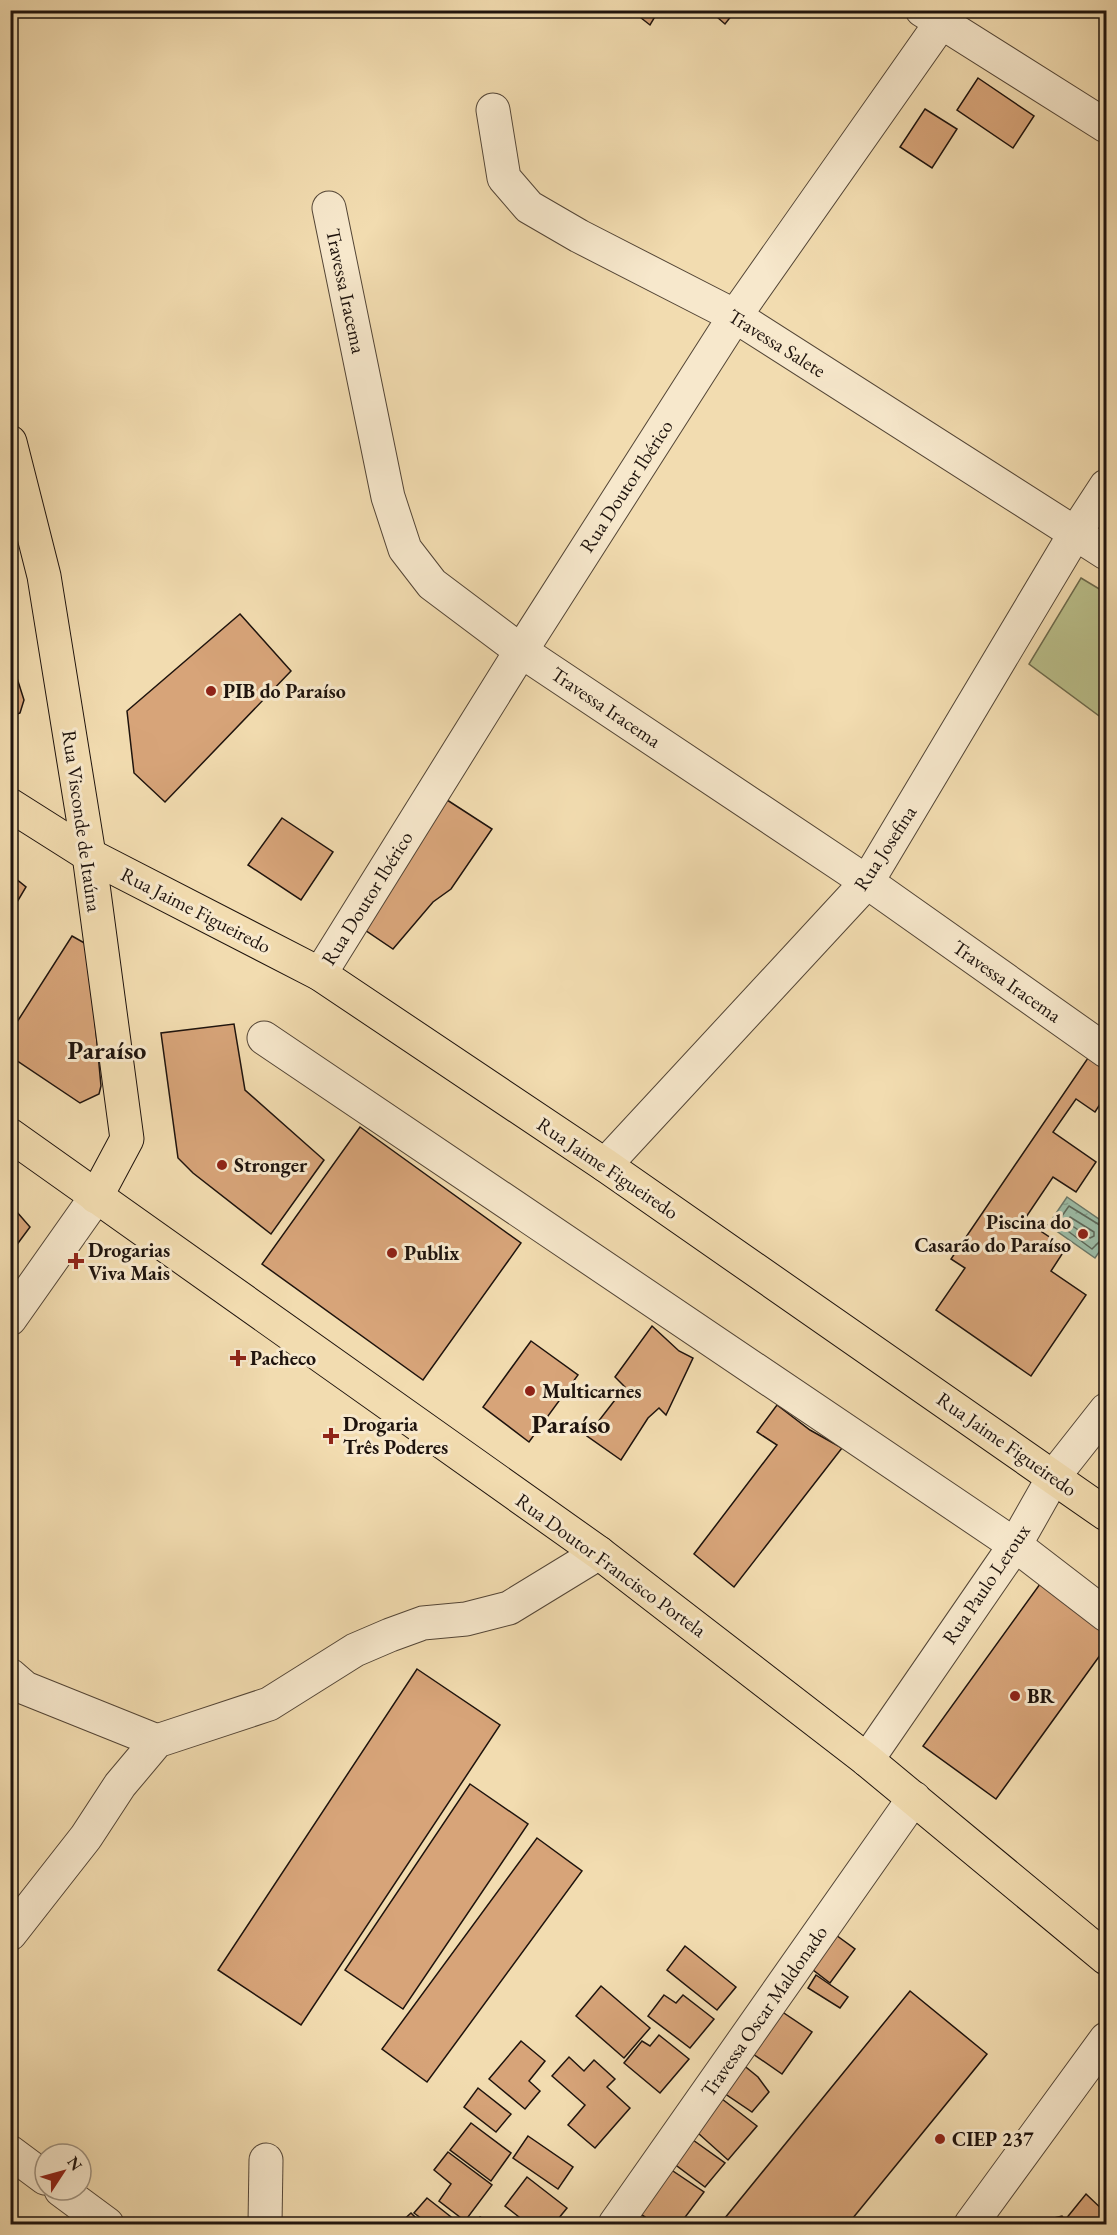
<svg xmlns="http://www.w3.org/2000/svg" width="1117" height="2235" viewBox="0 0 1117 2235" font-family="'EB Garamond',serif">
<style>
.park{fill:#bac08b;stroke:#6c6a4c;stroke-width:1.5}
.water{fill:url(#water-ripples);stroke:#6a7869;stroke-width:1.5}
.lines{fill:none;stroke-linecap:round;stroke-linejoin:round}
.shore{stroke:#5d685a;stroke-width:1.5}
.building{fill:#d7a479;stroke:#1e130d;stroke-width:1.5}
.minor-casing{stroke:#534536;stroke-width:35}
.major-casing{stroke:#1e130d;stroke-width:35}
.minor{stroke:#f7e8cc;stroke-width:33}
.major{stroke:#f2dcb0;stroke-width:33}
.poi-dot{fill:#8f2418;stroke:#f7e8cc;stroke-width:2}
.labels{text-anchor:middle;stroke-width:6;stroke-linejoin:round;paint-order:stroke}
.street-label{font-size:20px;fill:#1e130d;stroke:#f7e8cc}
.poi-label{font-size:20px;font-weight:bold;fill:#1e130d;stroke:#f7e8cc;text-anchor:start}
.district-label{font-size:26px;font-weight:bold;fill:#1e130d;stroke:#f7e8cc}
</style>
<defs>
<pattern id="water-ripples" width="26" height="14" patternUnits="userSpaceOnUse" patternTransform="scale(1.5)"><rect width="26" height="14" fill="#9cbca6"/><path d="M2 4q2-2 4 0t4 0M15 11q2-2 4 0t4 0" fill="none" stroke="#86a18e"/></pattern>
</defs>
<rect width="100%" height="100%" fill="#f2dcb0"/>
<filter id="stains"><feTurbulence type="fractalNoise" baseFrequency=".00333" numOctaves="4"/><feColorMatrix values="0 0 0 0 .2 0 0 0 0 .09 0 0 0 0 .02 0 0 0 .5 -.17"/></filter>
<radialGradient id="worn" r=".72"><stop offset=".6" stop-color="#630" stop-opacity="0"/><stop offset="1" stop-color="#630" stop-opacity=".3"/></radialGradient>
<path class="park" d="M1081 578 1106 593V721L1029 664Z"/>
<path class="water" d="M1067 1197 1106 1224V1242L1095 1258 1048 1225Z"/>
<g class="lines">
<g class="shore">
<path d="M1070 1217 1094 1232V1236L1090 1238 1068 1223Z"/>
<path d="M1106 1229 1069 1206 1057 1223 1092 1249 1101 1240 1106 1239"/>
</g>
</g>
<g class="building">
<path d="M631 10H659L650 25Z"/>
<path d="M709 10H736L725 24Z"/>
<path d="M978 78 1034 116 1013 148 957 110Z"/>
<path d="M925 109 957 129 932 168 900 147Z"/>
<path d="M240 614 291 671 165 802 134 773 127 711Z"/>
<path d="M10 656 24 700 20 713 10 717Z"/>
<path d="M444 798 492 829 451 889 433 902 393 949 362 928Z"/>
<path d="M282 818 333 852 301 900 248 865Z"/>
<path d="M10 874 26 887 10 914Z"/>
<path d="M72 936 88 945 101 1086 99 1094 80 1103 10 1056V1033Z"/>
<path d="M234 1024 245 1090 324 1160 271 1234 193 1173 178 1158 161 1033Z"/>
<path d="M1088 1058 1106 1071V1095L1095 1112 1076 1099 1053 1132 1096 1162 1076 1192 1053 1177 1024 1220 1066 1248 1051 1271 1086 1295 1031 1376 936 1310 965 1268 951 1259Z"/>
<path d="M360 1127 521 1243 423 1380 262 1264Z"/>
<path d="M10 1204 30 1227 10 1254Z"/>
<path d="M652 1326 679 1351 693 1358 666 1415 659 1408 648 1418 621 1460 587 1436 625 1387 615 1377Z"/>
<path d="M531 1341 578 1375 529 1442 483 1407Z"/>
<path d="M777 1405 810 1430 842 1448 734 1587 694 1554 777 1445 757 1432Z"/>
<path d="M1040 1584 1106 1633V1647L996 1799 923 1746Z"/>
<path d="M417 1669 500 1725 301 2025 218 1970Z"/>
<path d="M470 1784 528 1824 403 2009 345 1970Z"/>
<path d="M537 1838 582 1871 427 2082 382 2049Z"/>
<path d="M829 1930 855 1949 830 1983 804 1963Z"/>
<path d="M685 1946 736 1987 717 2010 667 1970Z"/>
<path d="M816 1975 848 1997 840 2008 808 1988Z"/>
<path d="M601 1986 650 2028 624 2058 576 2016Z"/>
<path d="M910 1991 987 2054 848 2224H720Z"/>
<path d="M664 1995 676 2003 683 1995 714 2019 690 2048 648 2016Z"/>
<path d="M772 2005 812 2032 782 2074 743 2047Z"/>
<path d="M659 2035 689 2059 660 2093 624 2063 642 2041 650 2046Z"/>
<path d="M521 2041 545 2061 529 2081 540 2091 525 2109 489 2079Z"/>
<path d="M569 2057 584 2071 594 2060 615 2079 607 2087 630 2108 595 2148 568 2125 585 2105 552 2076Z"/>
<path d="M736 2059 758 2077 769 2092 752 2112 718 2089Z"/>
<path d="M478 2088 511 2114 496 2132 464 2107Z"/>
<path d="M713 2092 757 2126 728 2160 689 2125Z"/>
<path d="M471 2123 511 2153 491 2181 450 2150Z"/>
<path d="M686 2135 725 2163 705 2187 669 2160Z"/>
<path d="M528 2136 573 2167 558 2189 513 2158Z"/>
<path d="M448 2152 492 2185 465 2221 439 2201 451 2184 434 2170Z"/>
<path d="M664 2165 704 2192 680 2224H639L645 2217 634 2210Z"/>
<path d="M527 2177 567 2208 554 2224H528L505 2206Z"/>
<path d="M1086 2194 1106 2213 1098 2224H1028L1062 2216 1065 2220Z"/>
<path d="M427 2198 460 2224H429L414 2213Z"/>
<path d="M411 2213 422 2224H399Z"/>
<path d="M480 2217 491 2224H474Z"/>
</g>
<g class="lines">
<defs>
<g id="minor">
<path d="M922 10 1106 126"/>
<path d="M493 110 504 178 529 207 579 236 735 316 1106 553"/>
<path d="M329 208 388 497 405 549 432 584 521 651 867 882 1106 1051"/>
<path d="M320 974 521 651 735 316 950 10"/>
<path d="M264 1038 1015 1545 1106 1615"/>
<path d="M605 1165 867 882 1076 532 1106 486"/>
<path d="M10 1319 96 1197"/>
<path d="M10 1675 25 1688 157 1741"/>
<path d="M867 1760 1015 1545 1054 1476 1106 1410"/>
<path d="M10 1934 86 1837 120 1785 157 1741 269 1704 355 1650 390 1635 423 1623 466 1619 509 1608 599 1553"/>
<path d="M10 2152 45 2178"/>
<path d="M61 2190 107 2224"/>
<path d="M265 2224 266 2160"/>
<path d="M615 2224 914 1798"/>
<path d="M971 2224 1106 2039"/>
</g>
<g id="major">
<path d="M10 442 44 576 89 855 127 1139 96 1197"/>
<path d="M10 805 89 855 320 974 605 1165 1106 1514"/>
<path d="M10 1135 599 1553 867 1760 1106 1958"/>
</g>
</defs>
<use href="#minor" class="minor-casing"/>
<use href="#major" class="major-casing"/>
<use href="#minor" class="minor"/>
<use href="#major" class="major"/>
</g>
<g class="poi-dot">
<circle cx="211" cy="691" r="6"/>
<circle cx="222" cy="1165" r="6"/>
<circle cx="1083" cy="1234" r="6"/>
<circle cx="392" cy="1253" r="6"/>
<path d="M73 1252h6v6h6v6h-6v6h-6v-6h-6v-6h6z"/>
<path d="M235 1349h6v6h6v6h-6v6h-6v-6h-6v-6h6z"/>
<circle cx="530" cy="1391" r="6"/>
<path d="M328 1427h6v6h6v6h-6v6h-6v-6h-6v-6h6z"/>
<circle cx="1015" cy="1696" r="6"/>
<circle cx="940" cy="2139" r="6"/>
</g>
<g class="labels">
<g class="street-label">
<text transform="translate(346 291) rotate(78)" y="7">Travessa Iracema</text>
<text transform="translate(777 343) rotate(32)" y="7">Travessa Salete</text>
<text transform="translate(626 486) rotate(-57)" y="7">Rua Doutor Ibérico</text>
<text transform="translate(606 707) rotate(34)" y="7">Travessa Iracema</text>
<text transform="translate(82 821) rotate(82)" y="7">Rua Visconde de Itaúna</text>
<text transform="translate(885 848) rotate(-57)" y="7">Rua Josefina</text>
<text transform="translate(367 898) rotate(-58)" y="7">Rua Doutor Ibérico</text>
<text transform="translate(196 910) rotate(27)" y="7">Rua Jaime Figueiredo</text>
<text transform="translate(1007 981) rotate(35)" y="7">Travessa Iracema</text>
<text transform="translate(608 1168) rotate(34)" y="7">Rua Jaime Figueiredo</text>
<text transform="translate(1007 1444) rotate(35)" y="7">Rua Jaime Figueiredo</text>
<text transform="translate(611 1565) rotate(36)" y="7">Rua Doutor Francisco Portela</text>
<text transform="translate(986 1584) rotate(-56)" y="7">Rua Paulo Leroux</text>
<text transform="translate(764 2011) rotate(-55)" y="7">Travessa Oscar Maldonado</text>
</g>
<g class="poi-label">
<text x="223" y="698">PIB do Paraíso</text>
<text x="234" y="1172">Stronger</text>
<text x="1071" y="1229" text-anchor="end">Piscina do<tspan x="1071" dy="23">Casarão do Paraíso</tspan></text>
<text x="88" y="1257">Drogarias<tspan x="88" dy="23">Viva Mais</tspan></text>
<text x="404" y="1260">Publix</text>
<text x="250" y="1365">Pacheco</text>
<text x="542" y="1398">Multicarnes</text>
<text x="343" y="1431">Drogaria<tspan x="343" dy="23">Três Poderes</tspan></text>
<text x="1027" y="1703">BR</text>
<text x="952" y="2146">CIEP 237</text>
</g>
<g class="district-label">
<text x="107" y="1059">Paraíso</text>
<text x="571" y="1433">Paraíso</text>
</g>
</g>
<rect width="1117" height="2235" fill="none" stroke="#f2dcb0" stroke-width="36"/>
<rect x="12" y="12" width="1093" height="2211" fill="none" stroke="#1e130d" stroke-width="3"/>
<rect x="18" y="18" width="1081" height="2199" fill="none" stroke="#1e130d" stroke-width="1.5"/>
<g transform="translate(63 2172) rotate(54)"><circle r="28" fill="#f7e8cc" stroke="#a09380" stroke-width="1.5"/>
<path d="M0-4.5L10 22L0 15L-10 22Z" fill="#8f2418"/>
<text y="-9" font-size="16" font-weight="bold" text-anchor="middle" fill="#1e130d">N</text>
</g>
<rect width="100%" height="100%" filter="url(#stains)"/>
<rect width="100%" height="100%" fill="url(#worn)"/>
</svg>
